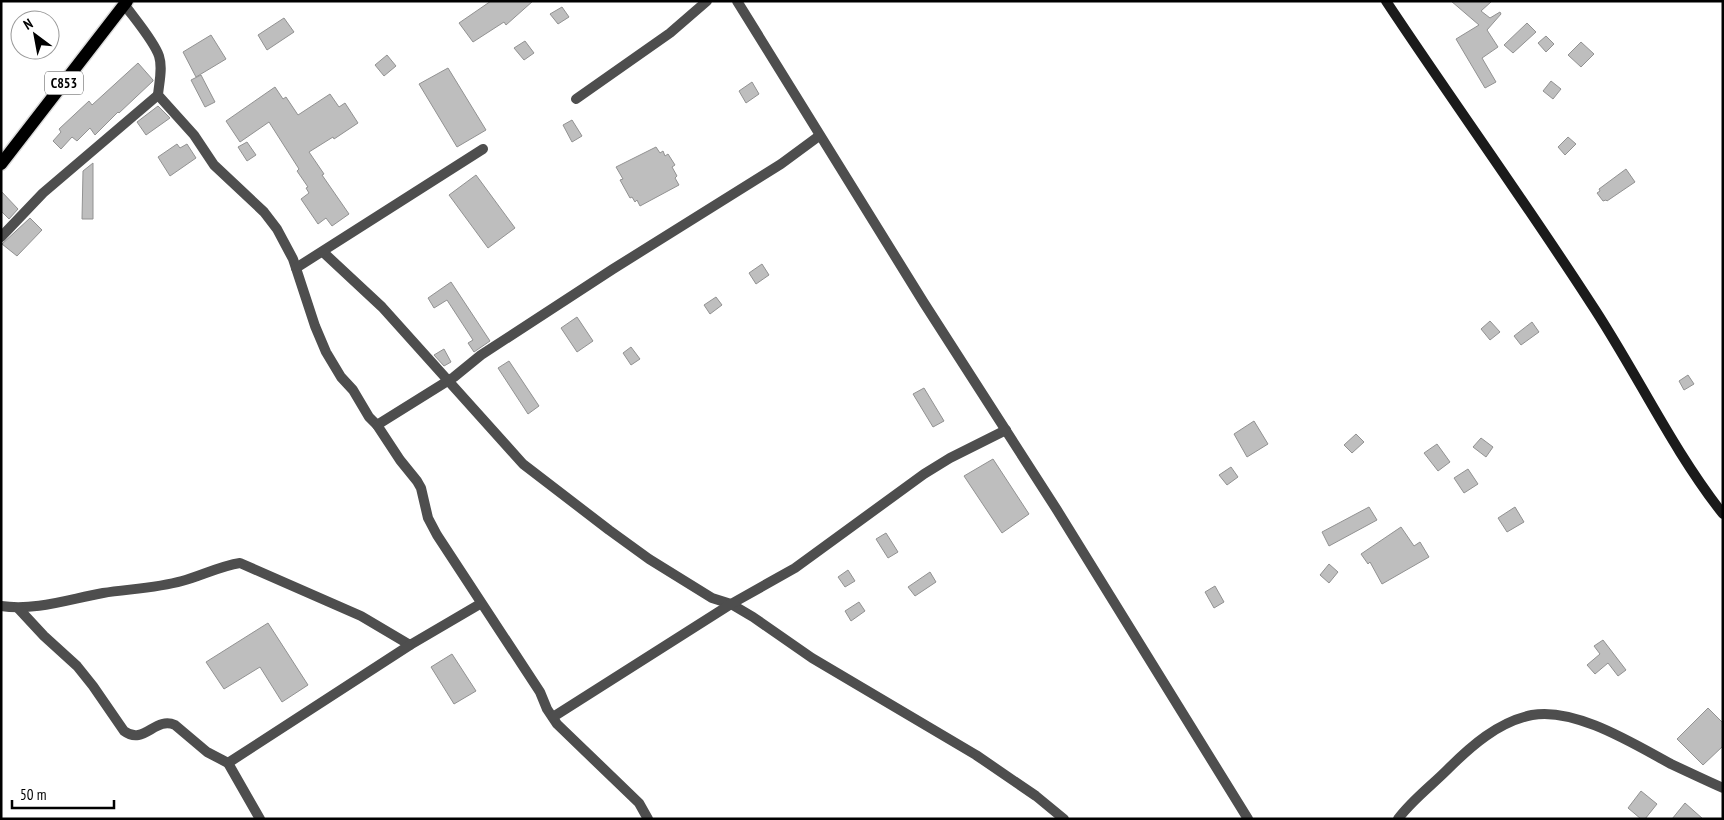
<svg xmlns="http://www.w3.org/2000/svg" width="1724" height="820" viewBox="0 0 1724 820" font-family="'PT Sans Narrow',sans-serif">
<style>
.building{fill:#bebebe;stroke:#929292}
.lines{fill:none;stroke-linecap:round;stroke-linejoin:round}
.primary-casing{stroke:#dbdbdb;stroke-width:15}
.street{stroke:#4e4e4e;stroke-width:10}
.secondary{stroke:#1b1b1b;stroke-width:10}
.primary{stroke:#000;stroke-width:12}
.labels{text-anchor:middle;stroke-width:4;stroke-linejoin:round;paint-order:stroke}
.shield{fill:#fff;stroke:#4c4c4c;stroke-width:1}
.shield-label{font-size:14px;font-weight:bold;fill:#000}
</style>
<rect width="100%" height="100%" fill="#fff"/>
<g class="building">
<path d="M491 1H533L506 25 504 22 473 42 459 23Z"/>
<path d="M1451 1H1492L1481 11 1490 18 1500 12 1501 14 1487 30 1498 47 1482 58 1496 82 1485 88 1456 39 1479 25Z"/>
<path d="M562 7 569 17 558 24 550 14Z"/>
<path d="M284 18 294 32 267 50 258 35Z"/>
<path d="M1527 23 1536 32 1513 53 1504 45Z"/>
<path d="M211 35 226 59 196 77 183 52Z"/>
<path d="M1546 36 1554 44 1546 52 1538 43Z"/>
<path d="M525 41 534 53 524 60 514 48Z"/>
<path d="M1581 42 1594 54 1581 67 1568 55Z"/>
<path d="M387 55 396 66 384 76 375 65Z"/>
<path d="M138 63 153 80V81L119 113 118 112 95 135 90 128 77 141 72 137 61 149 53 141 61 132 59 129 89 101 92 105Z"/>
<path d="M448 68 486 130 457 147 419 84Z"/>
<path d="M201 75 215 102 205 107 191 80Z"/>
<path d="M1551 81 1561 89 1553 99 1543 91Z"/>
<path d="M752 82 759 94 746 103 739 91Z"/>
<path d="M275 87 283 99 286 97 298 115 330 94 339 107 345 103 358 123 334 139 333 137 309 152 324 174 322 175 349 214 332 226 326 218 318 224 301 199 309 193 306 188 308 187 297 171 299 169 269 122 240 142 226 121Z"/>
<path d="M158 106 170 118 146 135 137 122Z"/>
<path d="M572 120 582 136 572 142 563 125Z"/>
<path d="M1568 137 1576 144 1565 155 1558 147Z"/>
<path d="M247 142 256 155 247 161 238 147Z"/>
<path d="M177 144 180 148 187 144 196 158 170 176 158 157Z"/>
<path d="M656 147 660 153 663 151 665 156 668 154 675 165 672 167 677 176 675 178 679 185 640 206 637 200 635 202 632 197 630 198 620 180 623 179 616 167Z"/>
<path d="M93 163V219H82L83 171Z"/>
<path d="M1626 169 1635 182 1607 201 1606 200 1603 201 1597 193 1600 191 1599 189Z"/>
<path d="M476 175 515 228 488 248 449 195Z"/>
<path d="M1 191 18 209 9 219 1 211Z"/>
<path d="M30 218 42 230 17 256 2 244Z"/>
<path d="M762 264 769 275 756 284 749 273Z"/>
<path d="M451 282 490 341 474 352 468 343 473 340 447 300 434 308 428 298Z"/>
<path d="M716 297 722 305 710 314 704 305Z"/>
<path d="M577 317 593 341 577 352 561 328Z"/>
<path d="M1490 321 1500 332 1490 340 1481 329Z"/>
<path d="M1532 322 1539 332 1521 345 1514 336Z"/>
<path d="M631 347 640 359 631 365 623 353Z"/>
<path d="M444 349 451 362 444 366 434 355Z"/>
<path d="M509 361 539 406 528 414 498 368Z"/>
<path d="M1688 375 1694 384 1684 390 1679 381Z"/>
<path d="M924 388 944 421 933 427 913 394Z"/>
<path d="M1254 421 1268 444 1247 457 1234 434Z"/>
<path d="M1356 434 1364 442 1352 453 1344 445Z"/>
<path d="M1481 438 1493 447 1486 457 1473 447Z"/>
<path d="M1437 444 1450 462 1438 471 1424 453Z"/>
<path d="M993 459 1029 514 1002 533 964 476Z"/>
<path d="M1231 467 1238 477 1227 485 1219 475Z"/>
<path d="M1468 469 1478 484 1464 493 1454 478Z"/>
<path d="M1369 507 1377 520 1329 546 1322 532Z"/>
<path d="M1515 507 1524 522 1507 532 1498 518Z"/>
<path d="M1401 527 1414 546 1420 542 1429 557 1382 584 1370 562 1368 564 1361 554Z"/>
<path d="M886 533 898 552 888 558 876 539Z"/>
<path d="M1329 564 1338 572 1329 583 1320 575Z"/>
<path d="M848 570 855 581 845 587 838 577Z"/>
<path d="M930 572 936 582 915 596 908 587Z"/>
<path d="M1215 586 1224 602 1214 608 1205 592Z"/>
<path d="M859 602 865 611 851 621 845 611Z"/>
<path d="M268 623 308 685 282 702 260 667 224 689 206 662Z"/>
<path d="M1603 640 1626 670 1618 676 1608 663 1595 674 1587 665 1600 654 1594 646Z"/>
<path d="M452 654 476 691 454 704 431 667Z"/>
<path d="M1708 708 1723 723V746L1703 765 1677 739Z"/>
<path d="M1641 791 1657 804 1645 819H1641L1628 808Z"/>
<path d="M1685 803 1703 819H1672Z"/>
</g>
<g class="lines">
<defs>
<path id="primary" d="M1 164 127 1"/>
</defs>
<use href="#primary" class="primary-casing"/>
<g class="street">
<path d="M737 1 924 303 1057 510 1248 819"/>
<path d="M124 4C134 18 154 41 159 56 163 68 159 83 158 95L194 135 214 165 264 212 277 229 293 259 315 326 326 352 341 377 353 390 369 417 377 425 400 460 417 481 421 488 428 518 437 535 540 692 547 709 557 724 639 803 648 819"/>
<path d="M576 99 670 33 707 1"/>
<path d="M1 237 43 193 158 95"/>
<path d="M323 252 382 307 523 464 609 530 649 559 712 598 731 604 753 617 812 658 976 755 1036 796 1064 819"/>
<path d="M296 268 483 149"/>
<path d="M377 425 454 377 481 355 613 269 781 164 819 136"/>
<path d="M1 606C36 611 69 599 103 593 129 589 157 588 182 581 201 576 220 566 240 563L361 616 410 645 480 604"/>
<path d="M18 608 44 636 77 666 93 686 124 731C144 746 155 716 175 725L207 752 228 763 260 819"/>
<path d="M553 717 731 604 795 568 924 474 950 458 1006 430"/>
<path d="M228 763 410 645"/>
<path d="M1398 819C1411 801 1431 786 1447 770 1471 746 1498 722 1532 715 1575 707 1634 744 1671 764 1688 772 1705 780 1723 788"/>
</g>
<path class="secondary" d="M1386 1C1453 102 1524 200 1590 302 1636 371 1671 448 1723 514"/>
<use href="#primary" class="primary"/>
</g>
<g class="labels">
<rect class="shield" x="45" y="71.5" width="38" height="23" rx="4"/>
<g class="shield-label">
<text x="64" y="88">C853</text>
</g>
</g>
<rect width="1724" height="820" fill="none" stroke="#000000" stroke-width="5"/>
<g transform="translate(35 35) rotate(328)"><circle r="24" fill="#ffffff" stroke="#999999"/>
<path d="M0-4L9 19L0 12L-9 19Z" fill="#000000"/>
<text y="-8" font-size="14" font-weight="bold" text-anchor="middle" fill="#000000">N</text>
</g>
<path d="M12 800v8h102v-8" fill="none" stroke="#000000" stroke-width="2.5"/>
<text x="20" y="800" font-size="15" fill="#000000" stroke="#ffffff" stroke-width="4" paint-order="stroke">50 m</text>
</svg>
